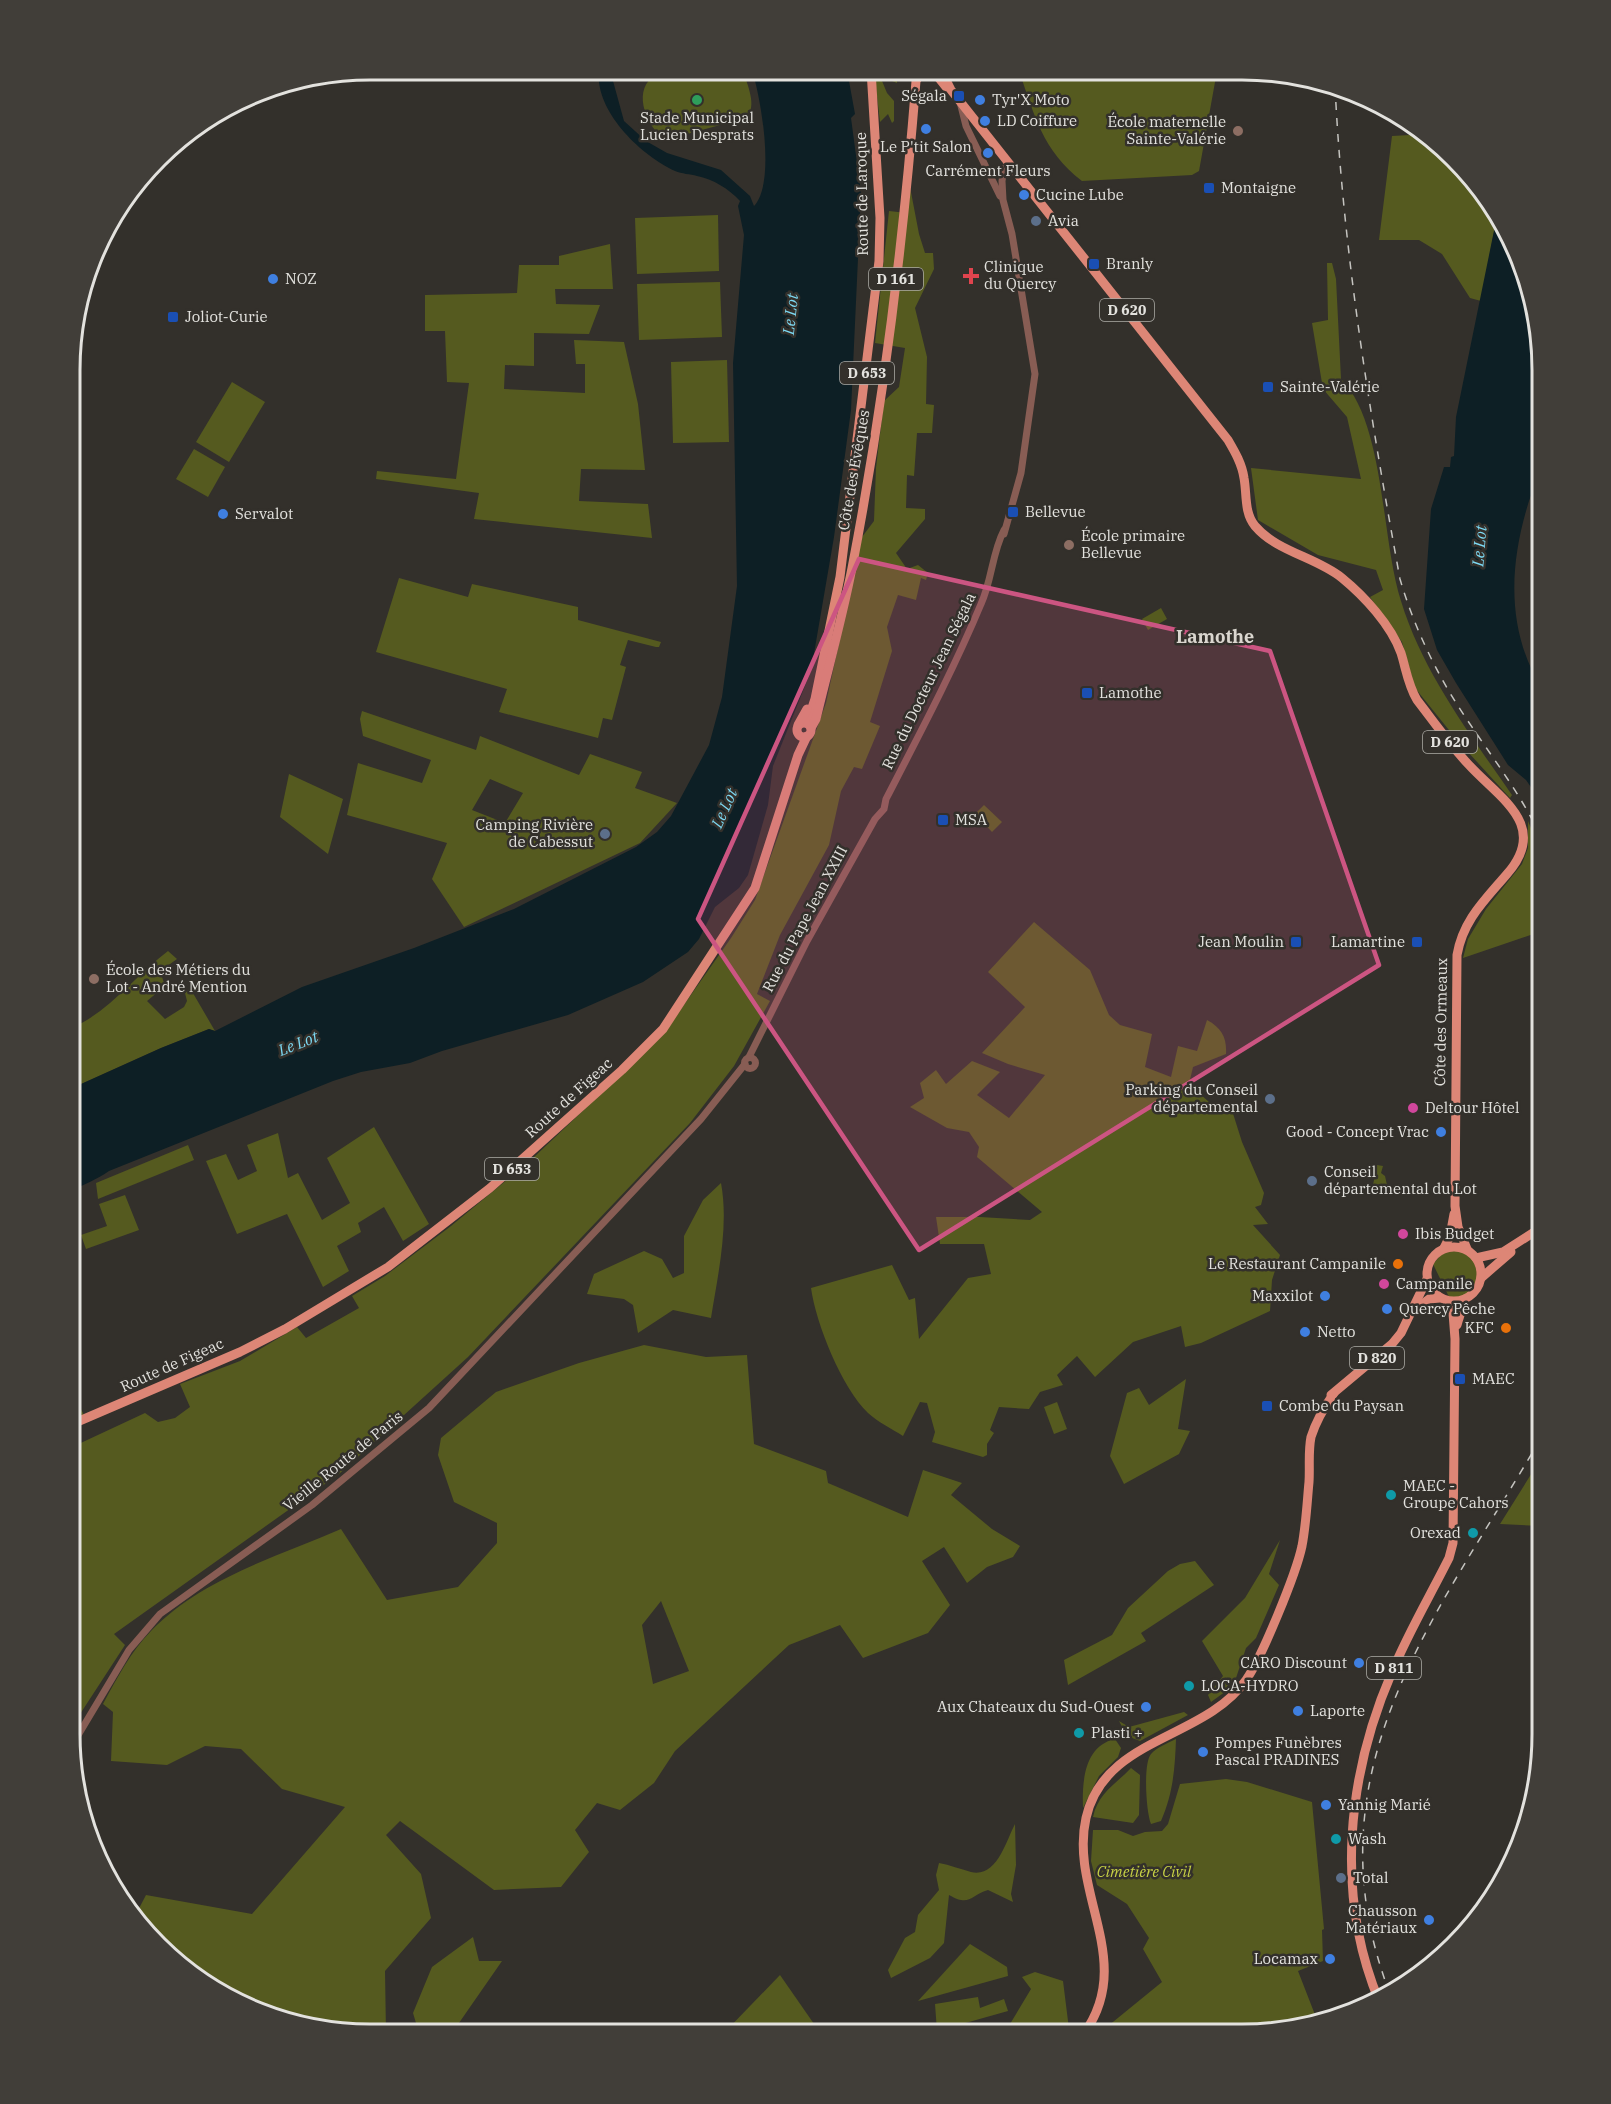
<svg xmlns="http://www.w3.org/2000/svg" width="1611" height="2104" viewBox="0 0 1611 2104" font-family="'IBM Plex Serif',serif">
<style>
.green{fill:#555a1f;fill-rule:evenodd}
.water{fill:#0d1f25}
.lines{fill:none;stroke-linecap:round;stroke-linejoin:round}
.minor{stroke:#885d54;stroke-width:7}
.major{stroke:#dd8676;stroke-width:9}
.rail{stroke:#c5c4c0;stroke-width:1.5;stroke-dasharray:8 8;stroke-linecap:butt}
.marked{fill:#cc5582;fill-opacity:0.2;stroke:#cc5582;stroke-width:4.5;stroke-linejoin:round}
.transit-dot{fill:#1a4fb4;stroke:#33302b;stroke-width:2}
.leisure-dot{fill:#2e9e5b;stroke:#33302b;stroke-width:2}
.shop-dot{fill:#3f7fe0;stroke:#33302b;stroke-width:2}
.education-dot{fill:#8d6e63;stroke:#33302b;stroke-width:2}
.service-dot{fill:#5c6f8a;stroke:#33302b;stroke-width:2}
.health-dot{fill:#e0444e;stroke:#33302b;stroke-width:2}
.hotel-dot{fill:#d1479c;stroke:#33302b;stroke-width:2}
.food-dot{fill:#e8710a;stroke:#33302b;stroke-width:2}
.culture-dot{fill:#0f9aa8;stroke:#33302b;stroke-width:2}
.labels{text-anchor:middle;stroke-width:5;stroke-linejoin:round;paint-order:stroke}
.shield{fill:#33302b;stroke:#aeada8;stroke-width:1.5}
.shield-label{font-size:14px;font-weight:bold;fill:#e3e2de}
.poi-label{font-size:15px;fill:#e3e2de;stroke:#33302b;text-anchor:start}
.street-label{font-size:15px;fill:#e3e2de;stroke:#33302b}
.park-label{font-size:15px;font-style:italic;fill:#c7d145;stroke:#33302b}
.water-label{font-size:16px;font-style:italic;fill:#7ddaf4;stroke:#33302b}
.quarter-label{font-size:18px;font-weight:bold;fill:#dad6cf;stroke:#33302b}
.rim{fill:none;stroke:#e3e2de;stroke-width:3}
</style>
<rect width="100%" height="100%" fill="#33302b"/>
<g class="green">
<path d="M674 70H743C747 85 758 106 746 118L676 137 661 136C645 123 632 88 656 75 661 72 668 71 674 70Z"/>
<path d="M874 70 897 71V83L892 81 891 75 882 81 887 93 894 101V121L892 123 888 114 880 122Z"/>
<path d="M1019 71H1217L1199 171 1192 175 1082 181C1042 150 1035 116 1019 71Z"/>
<path d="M1428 134 1468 172 1497 216 1481 301 1470 298 1442 254 1419 240H1379L1392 136Z"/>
<path d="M910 187 919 234 925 253H933L934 269 915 308 927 357 926 404 934 405 932 433H917L914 476 907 475 906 508 925 509V519L896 553 907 569 918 565 928 573 926 580 921 578 916 600 898 595 887 627 892 651 870 722 880 726 862 769 854 767 841 791 829 845 780 935 757 994 770 1001 734 1066 690 1123 468 1357 339 1474 114 1634 125 1645 69 1731 70 1448 145 1413 158 1422 175 1418 190 1407 180 1384 240 1361 297 1327 306 1338 359 1308 352 1296 385 1276 451 1226 532 1159 662 1036 731 938 755 900 826 703 862 537 874 521 876 468 884 401 899 387 905 348 875 343 889 211 907 213Z"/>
<path d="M718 215 719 271 637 274 635 218Z"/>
<path d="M610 244 613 289H555L556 304 600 305 589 334 534 333V366L505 365 504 389 585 393V364H576L574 340 624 342 638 404 645 470 581 469 579 501 648 504 652 538 474 519 479 493 376 479 377 471 456 479 469 383 447 382 445 331H425V295L517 293 519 265H559V256Z"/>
<path d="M1327 263H1332L1336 279 1341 379C1385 423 1381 539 1401 601 1423 673 1470 734 1512 795L1510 798 1457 740 1415 688 1402 642 1370 597 1383 590 1376 570 1318 555 1258 520 1251 468 1361 479 1347 417 1323 389 1312 323 1328 320Z"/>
<path d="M720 282 722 337 639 340 637 284Z"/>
<path d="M727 360 729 442 673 443 671 362Z"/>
<path d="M232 382 265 402 229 462 196 442Z"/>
<path d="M194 449 225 467 208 497 176 479Z"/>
<path d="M399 578 468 597 472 584 578 607V620L661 642 659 647H656L628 640 620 665 626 667 612 720 603 718 598 738 499 712 507 689 376 652Z"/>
<path d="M1161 608 1167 619 1148 630 1142 619Z"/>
<path d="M362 711 476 750 480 736 579 775 590 754 642 772 635 788 677 803 640 843 464 927 432 879 447 843 347 815 358 763 422 783 431 760 363 736 360 719ZM490 779 523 793 505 823 472 810Z"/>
<path d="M289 774 343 799 328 854 280 817Z"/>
<path d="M984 805 1002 822 992 832 975 814Z"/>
<path d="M1528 821 1542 854V931L1463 958 1468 939 1486 909 1522 864 1528 848Z"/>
<path d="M1034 922 1090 970 1109 1015 1120 1025 1152 1034 1145 1067 1171 1077 1178 1046 1197 1051 1207 1020C1222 1028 1227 1038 1226 1054L1193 1067 1189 1084 1220 1112 1230 1104 1242 1142 1264 1193 1261 1205 1255 1207 1268 1224 1253 1225 1280 1255 1272 1280 1270 1311 1201 1343 1185 1347 1181 1326 1133 1342 1095 1377 1077 1356 1057 1375 1063 1385 1040 1392 1029 1409 999 1407 990 1430 994 1433 987 1444V1455L983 1457 932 1442 935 1432 927 1403 920 1402 903 1436C892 1429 878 1422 868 1413 842 1388 816 1324 811 1288L892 1265 909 1300 915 1298 919 1339 968 1278 991 1274 984 1244H940L936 1217H980L1030 1220 1042 1212 977 1157 979 1147 969 1132 947 1128 910 1107 924 1098 920 1083 936 1070 946 1084 972 1061 1000 1072 977 1095 1009 1118 1045 1075 1008 1064 982 1053 1025 1007 988 972Z"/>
<path d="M168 951 177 959 163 969 162 977 165 986 147 1001 165 1019 184 1007 187 1001 185 993 190 988 215 1031 209 1029 161 1048 70 1089V1028C105 1016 136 975 168 951Z"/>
<path d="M374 1127 429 1224 403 1241 384 1207 358 1223 361 1232 337 1246 349 1271 323 1287 287 1214 237 1234 206 1161 226 1154 238 1180 257 1171 247 1145 278 1133 288 1178 298 1173 322 1220 350 1203 327 1158Z"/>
<path d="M188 1145 194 1160 98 1199 96 1183Z"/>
<path d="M1377 1165 1383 1166 1381 1173 1385 1176 1387 1185 1400 1187 1399 1190 1373 1185Z"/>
<path d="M721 1183C729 1226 718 1274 711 1318L673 1310 638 1333 633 1305 624 1299 587 1294 594 1274 644 1251 662 1259 673 1278 684 1273V1236L703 1200Z"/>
<path d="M125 1195 139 1230 86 1249 81 1235 107 1226 99 1204Z"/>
<path d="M1455 1250C1478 1253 1486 1276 1471 1293L1459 1299H1450L1433 1264 1442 1254Z"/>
<path d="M644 1345 706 1357 747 1355 754 1444 826 1471 828 1483 908 1517 923 1470 962 1483 951 1495 992 1529 1020 1546 1013 1557 987 1567 967 1583 944 1547 922 1561 950 1605 928 1633 863 1658 840 1625 789 1645 675 1751 654 1783 620 1810 597 1803 575 1830 589 1852 561 1887 494 1890 400 1821 386 1835 421 1874 431 1918 385 1971 386 2033C368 2033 348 2035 331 2032 260 2022 174 1978 134 1918L146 1895 252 1914 345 1807 282 1789 241 1749 205 1746 167 1765 111 1761 113 1712 103 1704C116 1680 131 1651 151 1631 201 1579 276 1557 341 1529L387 1600 458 1587 497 1543V1523L454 1502 438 1455 441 1438 496 1392 579 1363ZM661 1601 689 1671 653 1684 642 1625Z"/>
<path d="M1186 1379 1178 1429 1190 1431 1179 1454 1124 1484 1110 1456 1127 1393 1139 1388 1149 1405Z"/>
<path d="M70 1388 84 1415 70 1420Z"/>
<path d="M1057 1402 1067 1429 1054 1434 1044 1407Z"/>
<path d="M1541 1458V1526L1500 1524 1540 1460Z"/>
<path d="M1280 1540 1269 1574 1279 1585 1256 1638 1246 1648 1236 1678 1229 1689 1211 1702 1208 1695 1223 1676 1202 1641 1245 1598Z"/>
<path d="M1195 1561 1214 1585 1141 1633 1146 1641 1068 1685 1064 1660 1112 1635 1128 1608 1168 1571 1180 1564Z"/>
<path d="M1184 1712 1188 1715 1140 1741 1127 1736 1119 1721 1129 1727Z"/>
<path d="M1115 1739 1121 1748 1118 1757 1099 1776 1083 1808C1082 1782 1084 1746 1115 1739Z"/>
<path d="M1176 1739C1175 1768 1173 1794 1161 1821L1151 1824C1146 1812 1143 1763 1151 1754 1157 1747 1168 1743 1176 1739Z"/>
<path d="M1131 1768 1140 1775 1139 1815 1133 1823 1093 1817C1098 1793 1117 1783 1131 1768Z"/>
<path d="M1226 1779 1247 1782 1312 1802 1324 1929 1322 1930 1323 1961 1298 1971 1319 2025 1241 2035H1097L1162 1982 1143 1949 1149 1938 1127 1904 1097 1885 1091 1861 1093 1830H1118L1133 1836 1145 1832 1162 1831 1168 1824 1180 1784Z"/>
<path d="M1015 1824 1016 1865 1011 1894 1013 1902 988 1890C969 1896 970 1907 949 1895L944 1943 930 1958 891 1978 888 1970 905 1938 915 1932 918 1915 939 1890 936 1875 939 1863C950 1865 960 1869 971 1872 997 1878 1006 1841 1015 1824Z"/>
<path d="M473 1937 479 1961H502L452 2033H419L413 2013 432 1967Z"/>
<path d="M970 1944 1007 1967 1008 1976 918 2001Z"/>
<path d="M1035 1972 1063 1981 1069 2029 1064 2035 1004 2034 1031 1989 1022 1977Z"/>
<path d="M780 1975 821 2034H723Z"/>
<path d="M978 1997 980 2008 1004 1999 1008 2011 937 2031 935 2004Z"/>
</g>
<g class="water">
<path d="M599 70H610L624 121 646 141 667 153 721 170 750 196 754 206C776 183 761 98 752 70H847L855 114 851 118 861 193 851 410 834 537 811 671 773 766 768 805 748 875 739 888 715 907 699 939 688 952 643 982 568 1015 442 1051 410 1063 361 1072 333 1081 109 1171C96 1180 84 1184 70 1192V1089L161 1048 209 1029 215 1031 302 987 414 948 514 909 636 847 657 832 671 816 709 745 722 697 737 586 733 363 744 235 738 206 740 201C729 189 713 179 697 176 690 174 682 174 675 171 640 155 594 110 599 70Z"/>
<path d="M1497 216C1538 277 1542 350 1542 422 1542 437 1546 457 1542 472 1539 482 1532 491 1529 501 1509 565 1506 630 1542 689V803L1526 780 1508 765 1456 683 1437 650 1424 609 1431 509 1444 467H1450L1451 457 1454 456 1456 417Z"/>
</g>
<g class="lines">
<g class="minor">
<path d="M960 102 966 126 1000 196"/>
<path d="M1004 534 1021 473 1035 374 1012 234 1003 200 1002 181 1004 169 1009 165"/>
<path d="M749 1057 807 941 875 819 884 809 886 799C919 735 953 671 981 604 992 580 992 553 1004 530"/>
<circle cx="750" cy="1063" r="5.5"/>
<path d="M71 1747 129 1650 160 1614 312 1505 429 1408 701 1119 745 1064"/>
</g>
<g class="major">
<path d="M945 71V78L951 90 1228 440C1235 452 1242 464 1244 478 1247 494 1244 513 1255 526 1277 552 1316 557 1342 578 1364 596 1391 625 1401 653 1406 669 1408 685 1417 700 1434 722 1450 745 1469 765 1499 798 1550 825 1507 874 1485 900 1463 920 1457 955L1455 1206 1458 1227 1467 1249"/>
<path d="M934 72 946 87"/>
<circle cx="804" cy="730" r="7"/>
<path d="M807 723 815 699 840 577 879 261 880 218 871 70"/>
<path d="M798 725 807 709"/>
<path d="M811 728 816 719C828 669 842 619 852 568 883 408 903 245 916 81L922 71"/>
<circle cx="1454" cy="1274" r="27"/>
<path d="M1444 1248 1450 1236 1454 1214"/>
<path d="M1476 1258 1503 1252 1542 1227"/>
<path d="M1481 1278 1511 1252"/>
<path d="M1416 1309 1429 1299 1440 1298"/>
<path d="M1457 1325 1465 1299"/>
<path d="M1331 1395 1392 1344 1401 1333 1427 1279"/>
<path d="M70 1425 240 1352 285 1329 388 1267 490 1188 622 1070 663 1029 755 888 798 755 807 736"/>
<path d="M1379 2001C1335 1895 1347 1776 1392 1672 1408 1633 1430 1596 1449 1558L1453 1543 1455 1339 1453 1313 1447 1301"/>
<path d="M1083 2035C1137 1962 1069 1893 1086 1818 1104 1737 1204 1740 1246 1680 1262 1657 1296 1574 1302 1546 1306 1525 1307 1503 1309 1482 1310 1467 1308 1452 1311 1437 1316 1421 1325 1406 1334 1393"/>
</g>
<g class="rail">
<path d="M1335 86C1343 252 1370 415 1400 579 1411 617 1427 653 1447 688 1477 739 1517 785 1542 839"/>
<path d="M1390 1994C1305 1772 1436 1618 1541 1438"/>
</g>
</g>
<path class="marked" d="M859 559 1270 651 1379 965 919 1250 698 919Z"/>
<g class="transit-dot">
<rect x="953" y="90" width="12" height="12" rx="3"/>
<rect x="1203" y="182" width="12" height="12" rx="3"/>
<rect x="1088" y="258" width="12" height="12" rx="3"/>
<rect x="167" y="311" width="12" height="12" rx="3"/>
<rect x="1262" y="381" width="12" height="12" rx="3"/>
<rect x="1007" y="506" width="12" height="12" rx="3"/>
<rect x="1081" y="687" width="12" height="12" rx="3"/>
<rect x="937" y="814" width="12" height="12" rx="3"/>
<rect x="1290" y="936" width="12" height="12" rx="3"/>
<rect x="1411" y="936" width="12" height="12" rx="3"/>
<rect x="1454" y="1373" width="12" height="12" rx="3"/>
<rect x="1261" y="1400" width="12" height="12" rx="3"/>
</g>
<circle class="leisure-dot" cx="697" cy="100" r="6"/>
<g class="shop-dot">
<circle cx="980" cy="100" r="6"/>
<circle cx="985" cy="121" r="6"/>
<circle cx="926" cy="129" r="6"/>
<circle cx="988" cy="153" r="6"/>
<circle cx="1024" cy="195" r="6"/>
<circle cx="273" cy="279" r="6"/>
<circle cx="223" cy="514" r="6"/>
<circle cx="1441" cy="1132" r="6"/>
<circle cx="1325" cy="1296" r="6"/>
<circle cx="1387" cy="1309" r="6"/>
<circle cx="1305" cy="1332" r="6"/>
<circle cx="1359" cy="1663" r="6"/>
<circle cx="1146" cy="1707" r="6"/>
<circle cx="1298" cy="1711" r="6"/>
<circle cx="1203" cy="1752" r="6"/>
<circle cx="1326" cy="1805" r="6"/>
<circle cx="1429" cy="1920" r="6"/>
<circle cx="1330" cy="1959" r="6"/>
</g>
<g class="education-dot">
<circle cx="1238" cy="131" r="6"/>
<circle cx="1069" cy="545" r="6"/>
<circle cx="94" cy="979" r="6"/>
</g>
<g class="service-dot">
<circle cx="1036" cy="221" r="6"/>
<circle cx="605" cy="834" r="6"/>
<circle cx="1270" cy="1099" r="6"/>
<circle cx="1312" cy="1181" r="6"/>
<circle cx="1341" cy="1878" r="6"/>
</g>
<path class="health-dot" d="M968 267h6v6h6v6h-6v6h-6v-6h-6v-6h6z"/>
<g class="hotel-dot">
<circle cx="1413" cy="1108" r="6"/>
<circle cx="1403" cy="1234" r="6"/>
<circle cx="1384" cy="1284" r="6"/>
</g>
<g class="food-dot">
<circle cx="1398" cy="1264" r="6"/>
<circle cx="1506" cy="1328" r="6"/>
</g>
<g class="culture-dot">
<circle cx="1391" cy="1495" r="6"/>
<circle cx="1473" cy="1533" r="6"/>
<circle cx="1189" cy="1686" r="6"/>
<circle cx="1079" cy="1733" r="6"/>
<circle cx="1336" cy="1839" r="6"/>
</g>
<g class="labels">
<g class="shield">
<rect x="869" y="268" width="54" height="22" rx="4.5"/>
<rect x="1100" y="299" width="54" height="22" rx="4.5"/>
<rect x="840" y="362" width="54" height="22" rx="4.5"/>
<rect x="1423" y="731" width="54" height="22" rx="4.5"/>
<rect x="485" y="1158" width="54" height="22" rx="4.5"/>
<rect x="1350" y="1347" width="54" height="22" rx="4.5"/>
<rect x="1367" y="1657" width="54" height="22" rx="4.5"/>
</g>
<g class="shield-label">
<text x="896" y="284">D 161</text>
<text x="1127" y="315">D 620</text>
<text x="867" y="378">D 653</text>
<text x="1450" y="747">D 620</text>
<text x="512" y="1174">D 653</text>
<text x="1377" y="1363">D 820</text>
<text x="1394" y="1673">D 811</text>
</g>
<g class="poi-label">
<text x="947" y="101" text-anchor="end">Ségala</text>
<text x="992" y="105">Tyr'X Moto</text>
<text x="697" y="123" text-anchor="middle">Stade Municipal<tspan x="697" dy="17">Lucien Desprats</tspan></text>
<text x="997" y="126">LD Coiffure</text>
<text x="1226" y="127" text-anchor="end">École maternelle<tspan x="1226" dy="17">Sainte-Valérie</tspan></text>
<text x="926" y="152" text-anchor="middle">Le P'tit Salon</text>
<text x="988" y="176" text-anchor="middle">Carrément Fleurs</text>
<text x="1221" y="193">Montaigne</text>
<text x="1036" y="200">Cucine Lube</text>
<text x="1048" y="226">Avia</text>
<text x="1106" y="269">Branly</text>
<text x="984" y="272">Clinique<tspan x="984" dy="17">du Quercy</tspan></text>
<text x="285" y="284">NOZ</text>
<text x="185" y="322">Joliot-Curie</text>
<text x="1280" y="392">Sainte-Valérie</text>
<text x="1025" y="517">Bellevue</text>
<text x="235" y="519">Servalot</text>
<text x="1081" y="541">École primaire<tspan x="1081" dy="17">Bellevue</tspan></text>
<text x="1099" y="698">Lamothe</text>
<text x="955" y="825">MSA</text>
<text x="593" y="830" text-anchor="end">Camping Rivière<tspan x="593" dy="17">de Cabessut</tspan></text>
<text x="1284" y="947" text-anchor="end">Jean Moulin</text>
<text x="1405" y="947" text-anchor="end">Lamartine</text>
<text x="106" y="975">École des Métiers du<tspan x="106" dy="17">Lot - André Mention</tspan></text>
<text x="1258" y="1095" text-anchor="end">Parking du Conseil<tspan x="1258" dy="17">départemental</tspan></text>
<text x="1425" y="1113">Deltour Hôtel</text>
<text x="1429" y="1137" text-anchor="end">Good - Concept Vrac</text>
<text x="1324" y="1177">Conseil<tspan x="1324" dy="17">départemental du Lot</tspan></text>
<text x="1415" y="1239">Ibis Budget</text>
<text x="1386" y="1269" text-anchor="end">Le Restaurant Campanile</text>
<text x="1396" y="1289">Campanile</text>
<text x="1313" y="1301" text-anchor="end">Maxxilot</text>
<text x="1399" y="1314">Quercy Pêche</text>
<text x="1494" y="1333" text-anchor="end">KFC</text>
<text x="1317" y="1337">Netto</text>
<text x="1472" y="1384">MAEC</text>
<text x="1279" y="1411">Combe du Paysan</text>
<text x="1403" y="1491">MAEC -<tspan x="1403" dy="17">Groupe Cahors</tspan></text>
<text x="1461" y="1538" text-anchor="end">Orexad</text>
<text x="1347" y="1668" text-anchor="end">CARO Discount</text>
<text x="1201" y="1691">LOCA-HYDRO</text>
<text x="1134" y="1712" text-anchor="end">Aux Chateaux du Sud-Ouest</text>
<text x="1310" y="1716">Laporte</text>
<text x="1091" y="1738">Plasti +</text>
<text x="1215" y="1748">Pompes Funèbres<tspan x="1215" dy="17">Pascal PRADINES</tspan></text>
<text x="1338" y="1810">Yannig Marié</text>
<text x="1348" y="1844">Wash</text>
<text x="1353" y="1883">Total</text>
<text x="1417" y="1916" text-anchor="end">Chausson<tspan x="1417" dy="17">Matériaux</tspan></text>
<text x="1318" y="1964" text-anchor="end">Locamax</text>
</g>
<g class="street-label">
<text transform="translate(862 194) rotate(-91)" y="5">Route de Laroque</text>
<text transform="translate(854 470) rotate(-80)" y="5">Côte des Évêques</text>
<text transform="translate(929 681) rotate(-64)" y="5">Rue du Docteur Jean Ségala</text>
<text transform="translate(805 919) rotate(-62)" y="5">Rue du Pape Jean XXIII</text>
<text transform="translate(1441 1022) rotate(-89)" y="5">Côte des Ormeaux</text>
<text transform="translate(569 1098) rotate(-42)" y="5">Route de Figeac</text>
<text transform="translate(172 1365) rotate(-24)" y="5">Route de Figeac</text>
<text transform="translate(343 1461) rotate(-39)" y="5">Vieille Route de Paris</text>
</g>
<g class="park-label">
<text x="1144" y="1877">Cimetière Civil</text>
</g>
<g class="water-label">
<text transform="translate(790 314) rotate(-84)" y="6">Le Lot</text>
<text transform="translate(1479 546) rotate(-85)" y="6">Le Lot</text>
<text transform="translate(724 808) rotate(-66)" y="6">Le Lot</text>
<text transform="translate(298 1043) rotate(-22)" y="6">Le Lot</text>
</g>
<g class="quarter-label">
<text x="1215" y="643">Lamothe</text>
</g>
</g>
<path d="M0 0H1611V2104H0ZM370 80H1242A290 290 0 0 1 1532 370V1734A290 290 0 0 1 1242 2024H370A290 290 0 0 1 80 1734V370A290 290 0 0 1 370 80Z" fill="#413e39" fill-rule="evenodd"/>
<path class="rim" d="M370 80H1242A290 290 0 0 1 1532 370V1734A290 290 0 0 1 1242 2024H370A290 290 0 0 1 80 1734V370A290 290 0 0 1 370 80Z"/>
</svg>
